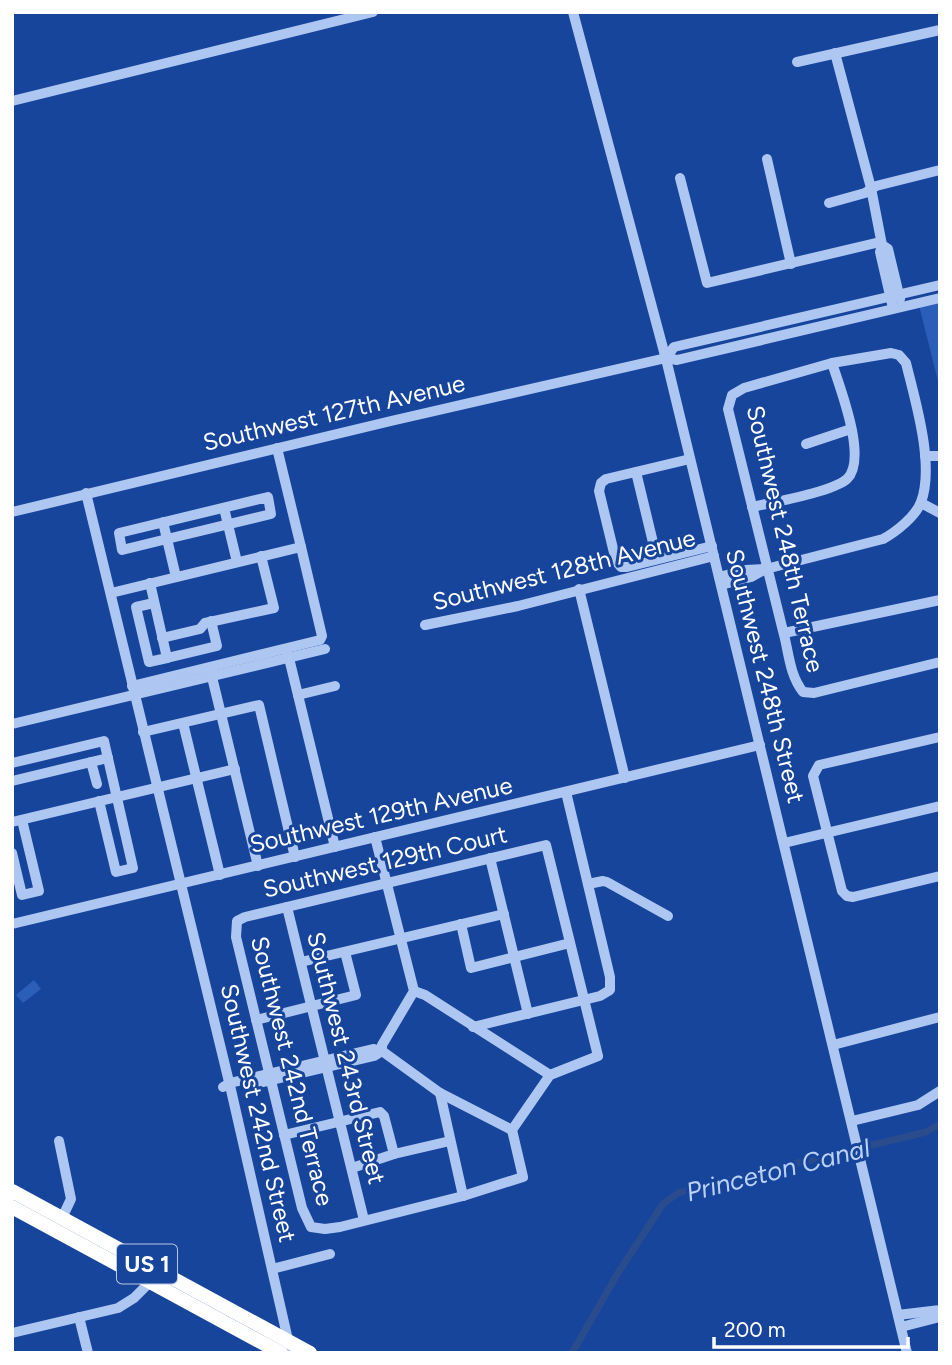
<svg xmlns="http://www.w3.org/2000/svg" width="952" height="1365" viewBox="0 0 952 1365" font-family="Figtree,sans-serif">
<style>
.green{fill:#2b5eb9}
.lines{fill:none;stroke-linecap:round;stroke-linejoin:round}
.canal{stroke:#2a4c8d;stroke-width:7}
.minor{stroke:#aec6f2;stroke-width:10}
.highway{stroke:#fff;stroke-width:14}
.labels{text-anchor:middle;stroke-width:6;stroke-linejoin:round;paint-order:stroke}
.shield{fill:#17459c;stroke:#b9c7e1;stroke-width:2}
.shield-label{font-size:23px;font-weight:bold;fill:#fff}
.street-label{font-size:24px;fill:#fff;stroke:#17459c}
.water-label{font-size:26px;font-style:italic;fill:#bad1f9;stroke:#17459c}
</style>
<rect width="100%" height="100%" fill="#17459c"/>
<g class="green">
<path d="M940 300V389L919 305Z"/>
<path d="M34 980 41 989 23 1003 16 995Z"/>
</g>
<g class="lines">
<path class="canal" d="M572 1353 618 1273 663 1204 678 1193 698 1187 926 1132 940 1124"/>
<g class="minor">
<path d="M573 12 667 363 907 1353"/>
<path d="M835 53 871 188 882 245 880 252 892 304"/>
<path d="M797 62 940 30"/>
<path d="M12 101 373 12"/>
<path d="M767 159 791 264"/>
<path d="M680 178 707 283 880 242"/>
<path d="M829 203 865 193 876 186 940 170"/>
<path d="M882 245 888 249 900 299"/>
<path d="M666 358 674 347 940 285"/>
<path d="M806 444 851 429"/>
<path d="M925 456H940"/>
<path d="M690 459 606 479 601 483 599 491 616 561 621 567H627L712 546"/>
<path d="M636 472 657 559"/>
<path d="M86 493 231 1090 291 1353"/>
<path d="M921 503 940 513"/>
<path d="M752 507C774 502 832 492 847 479 868 459 840 388 832 363"/>
<path d="M224 508 237 562"/>
<path d="M12 512 391 421 666 358 677 360 940 298"/>
<path d="M163 522 167 539 271 514 268 497C218 509 168 521 119 533L122 550 167 539 176 577"/>
<path d="M719 577 746 570 766 569 883 539C896 532 916 516 921 502 935 465 915 400 906 363L899 355 891 353 832 363 744 388 732 395 728 409C746 483 764 557 783 631 789 652 789 674 803 692L814 693 940 662"/>
<path d="M150 583 167 658 149 662 136 607 154 603"/>
<path d="M721 585 751 577 762 571"/>
<path d="M579 589 625 778"/>
<path d="M111 593 301 547 277 448"/>
<path d="M425 625 518 606 714 556"/>
<path d="M784 633 940 600"/>
<path d="M162 638 200 629 205 623 274 608 261 556"/>
<path d="M288 654 335 847"/>
<path d="M167 658 217 646 211 621"/>
<path d="M211 673 258 866"/>
<path d="M132 686 320 640 322 636 301 547"/>
<path d="M298 695 335 686"/>
<path d="M183 723 220 875"/>
<path d="M12 724 325 649"/>
<path d="M143 732 259 705 295 857"/>
<path d="M940 737 819 765 813 776 842 891 847 896 853 897 940 876"/>
<path d="M91 762 97 784"/>
<path d="M12 763 104 741 133 868 116 872 99 801"/>
<path d="M12 781 108 758"/>
<path d="M12 822 235 769"/>
<path d="M375 837 414 991 382 1045V1051"/>
<path d="M784 843 940 806"/>
<path d="M12 853 22 895 39 891 22 820"/>
<path d="M490 858 528 1014"/>
<path d="M588 884 603 881 607 882 668 916"/>
<path d="M287 907 364 1220"/>
<path d="M12 924 760 745"/>
<path d="M461 924 471 968 570 943"/>
<path d="M301 962 504 914"/>
<path d="M414 991 425 995 550 1075 598 1056 546 845 245 917 237 921 236 937 302 1208 311 1227 325 1229 340 1227 463 1196 523 1177 512 1130 550 1075"/>
<path d="M256 1020 356 995 345 952"/>
<path d="M473 1027 600 996 610 990V977L566 792"/>
<path d="M833 1045 940 1017"/>
<path d="M250 1085 374 1056 382 1051"/>
<path d="M223 1087 230 1083 373 1049 382 1051 440 1093 512 1130"/>
<path d="M440 1093 463 1196"/>
<path d="M852 1121 918 1105 940 1091"/>
<path d="M284 1135 380 1112 384 1116 394 1154"/>
<path d="M59 1141 71 1199 62 1218"/>
<path d="M352 1168 394 1154 450 1141"/>
<path d="M272 1269 330 1254"/>
<path d="M898 1315 940 1310"/>
<path d="M79 1317 88 1353"/>
<path d="M901 1327 940 1317"/>
<path d="M12 1333 118 1308 134 1298 150 1282"/>
</g>
<g class="highway">
<path d="M12 1191 310 1353"/>
<path d="M12 1207 281 1353"/>
</g>
</g>
<g class="labels">
<rect class="shield" x="117" y="1244.5" width="60" height="39" rx="5"/>
<g class="shield-label">
<text x="147" y="1272">US 1</text>
</g>
<g class="street-label">
<text transform="translate(334 413) rotate(-13)" y="8">Southwest 127th Avenue</text>
<text transform="translate(785 539) rotate(77)" y="8">Southwest 248th Terrace</text>
<text transform="translate(564 570) rotate(-14)" y="8">Southwest 128th Avenue</text>
<text transform="translate(765 676) rotate(76)" y="8">Southwest 248th Street</text>
<text transform="translate(381 815) rotate(-13)" y="8">Southwest 129th Avenue</text>
<text transform="translate(385 862) rotate(-13)" y="8">Southwest 129th Court</text>
<text transform="translate(346 1058) rotate(76)" y="8">Southwest 243rd Street</text>
<text transform="translate(292 1071) rotate(76)" y="8">Southwest 242nd Terrace</text>
<text transform="translate(258 1113) rotate(77)" y="8">Southwest 242nd Street</text>
</g>
<g class="water-label">
<text transform="translate(778 1170) rotate(-14)" y="9">Princeton Canal</text>
</g>
</g>
<rect width="952" height="1365" fill="none" stroke="#ffffff" stroke-width="28"/>
<path d="M714 1337v10h194v-10" fill="none" stroke="#ffffff" stroke-width="3.5"/>
<text x="724" y="1337" font-size="21" fill="#ffffff" stroke="#17459c" stroke-width="5" paint-order="stroke">200 m</text>
</svg>
